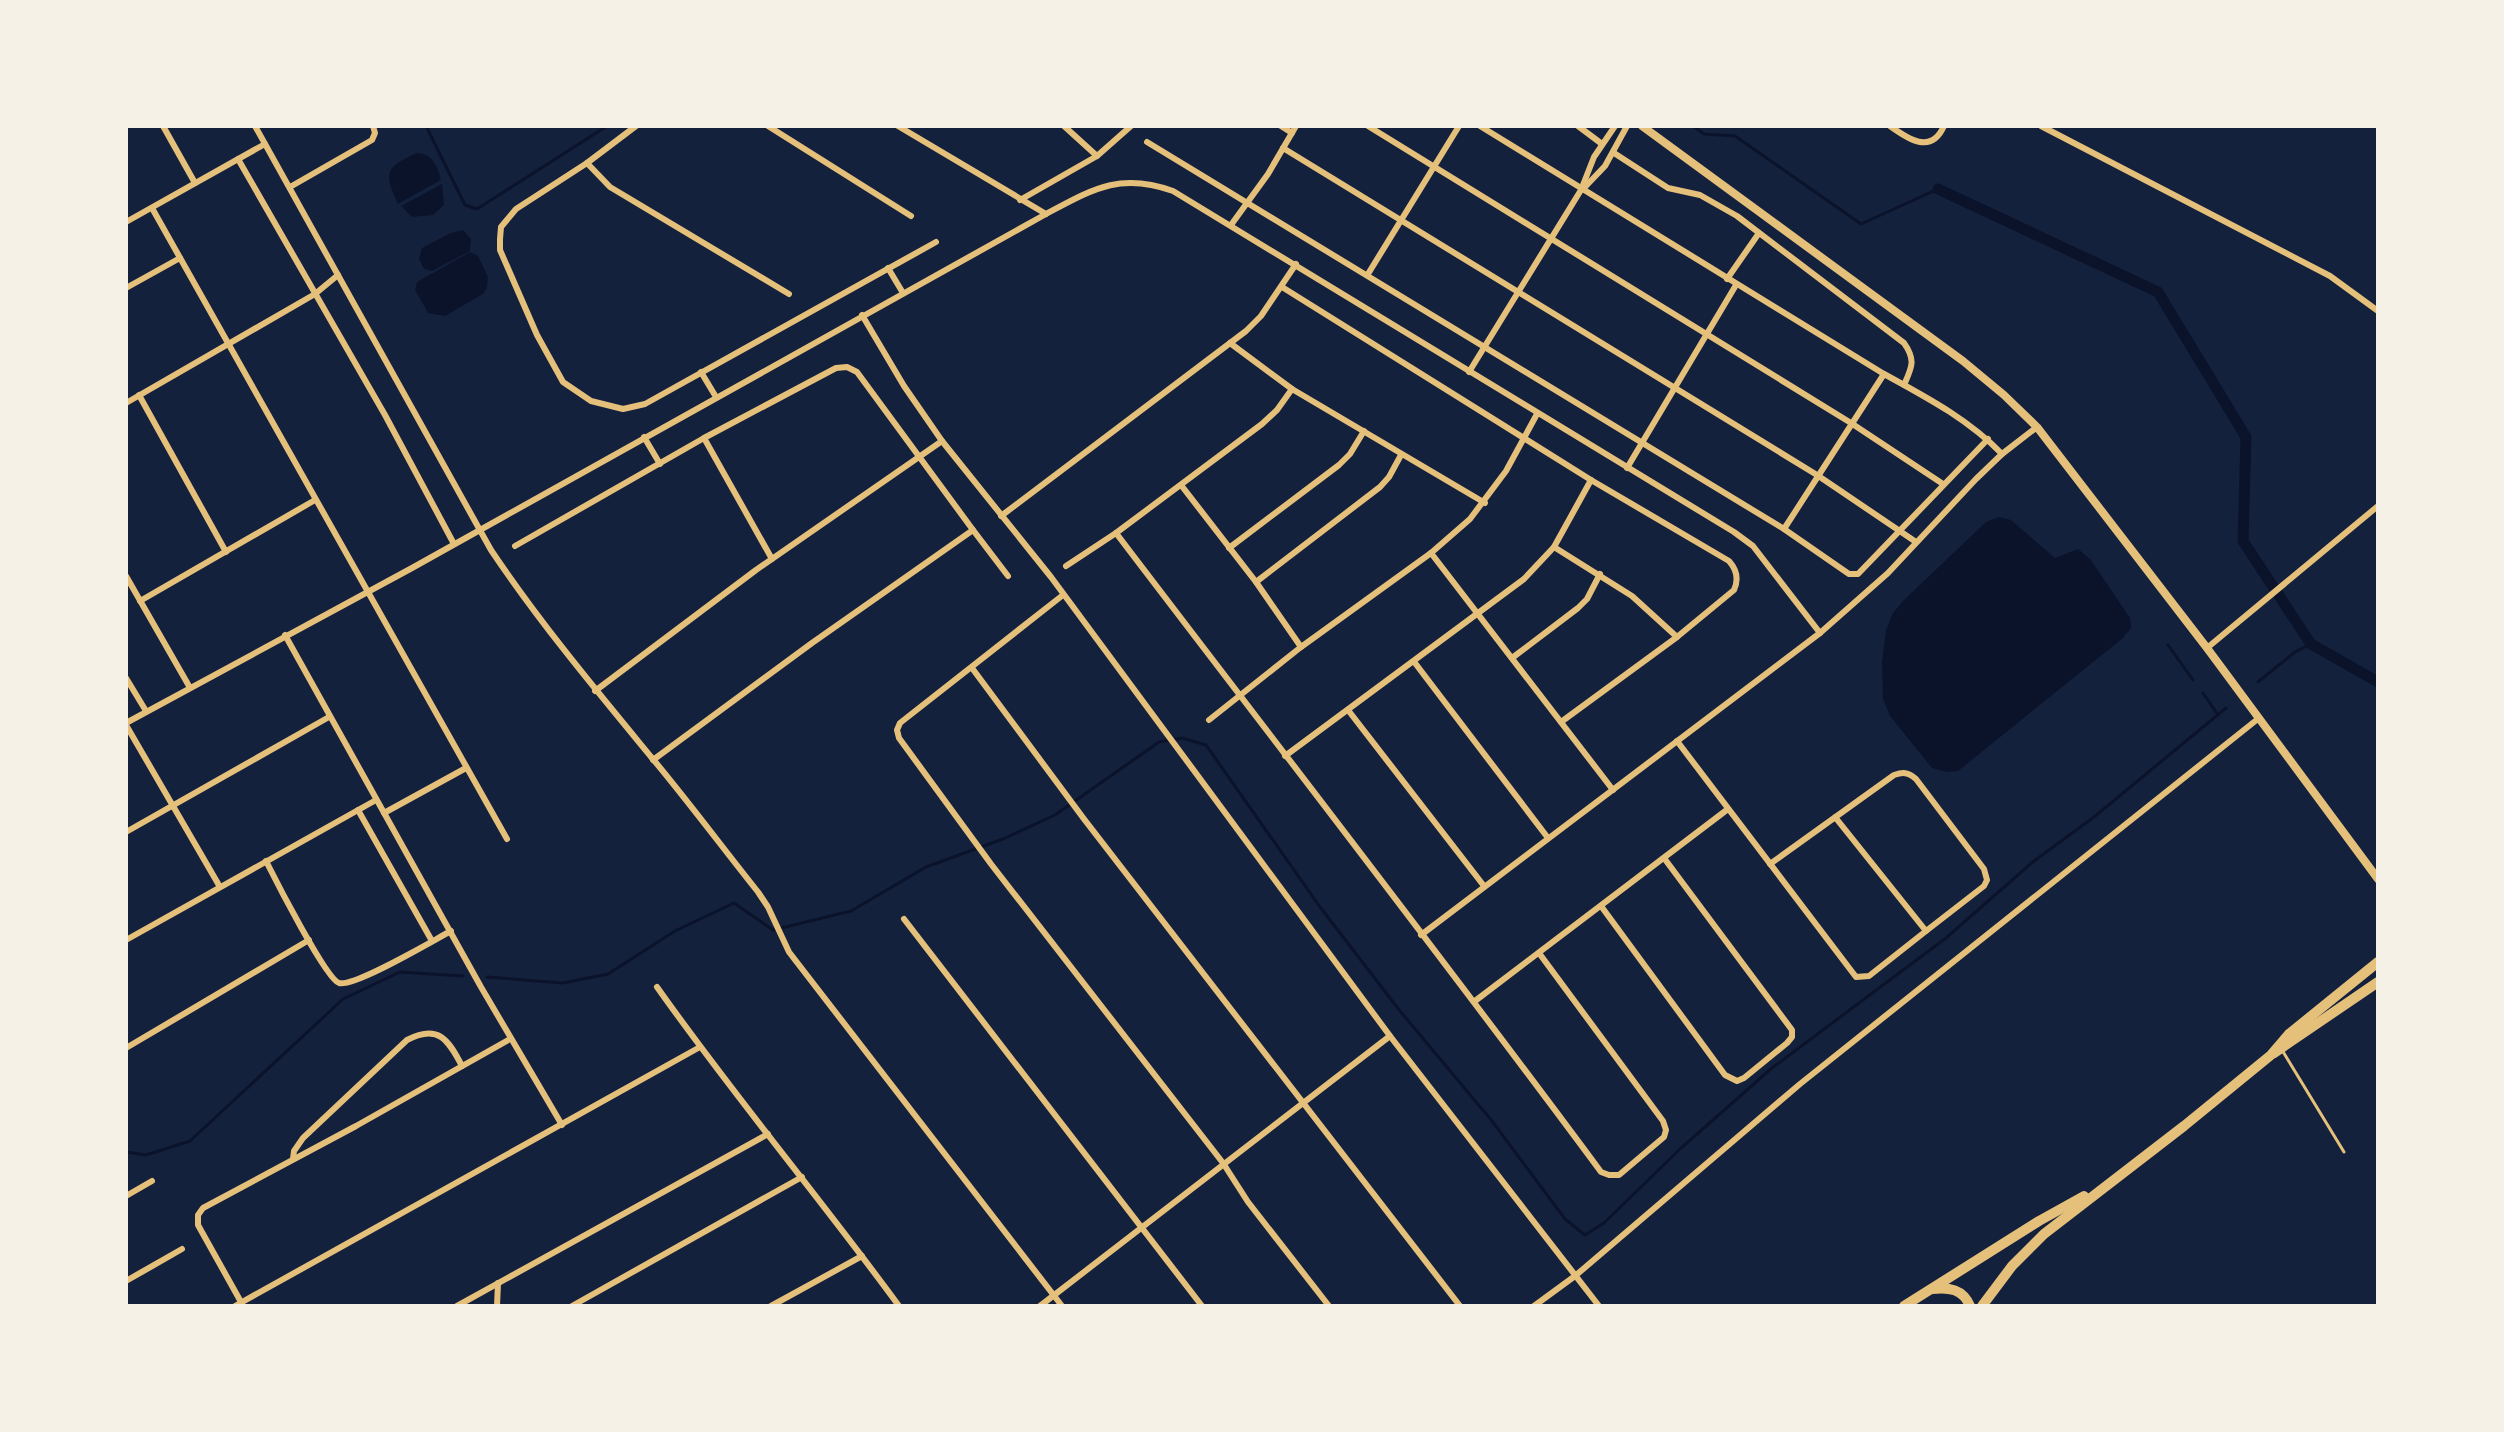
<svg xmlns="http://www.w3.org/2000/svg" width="2504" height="1432" font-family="Cabin,sans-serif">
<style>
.water{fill:#0b132b}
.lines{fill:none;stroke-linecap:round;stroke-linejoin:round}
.stream{stroke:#0b132b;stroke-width:3}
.canal{stroke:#0b132b;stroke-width:11}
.service{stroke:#e5c07b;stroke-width:3}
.minor{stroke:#e5c07b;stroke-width:6}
.tertiary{stroke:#e5c07b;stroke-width:8}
.primary{stroke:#e5c07b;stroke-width:10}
</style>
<rect width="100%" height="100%" fill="#14213d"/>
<g class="water">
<path d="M417 153C432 153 438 167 441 180L398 204C383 173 385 167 417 153Z"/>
<polygon points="442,184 444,205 433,215 412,217 401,206"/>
<polygon points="463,230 471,239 470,251 432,271 424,269 419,259 422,248 451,233"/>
<polygon points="470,252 478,256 488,277 487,288 483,294 445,316 428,313 415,290 417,282"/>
<polygon points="1999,517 2011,520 2055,558 2078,549 2091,560 2130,618 2131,628 2123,638 1958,771 1947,772 1932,768 1890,716 1883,699 1882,662 1886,630 1893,613 1904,600 1986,522"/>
</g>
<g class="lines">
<g class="stream">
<polyline points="426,126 465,205 477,209 607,126"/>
<polyline points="1693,126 1704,134 1735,136 1861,224 1938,189"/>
<polyline points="2168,645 2193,680"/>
<polyline points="2258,682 2295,652 2311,644"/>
<polyline points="2203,693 2218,715"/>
<polyline points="487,977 563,983 608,974 675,931 734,903 773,930 851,911 926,867 1003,839 1055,815 1159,742 1182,738 1206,745 1320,907 1400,1011 1492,1121 1565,1219 1585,1235 1604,1223 1680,1149 1772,1068 1946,938 2034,861 2094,817 2226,708"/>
<polyline points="126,1152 146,1155 190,1141 343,999 400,972 463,976"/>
</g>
<polyline class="canal" points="1938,189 2158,292 2246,437 2243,541 2311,644 2378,682"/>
<polyline class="service" points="2282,1050 2344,1152"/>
<g class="minor">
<polyline points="163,126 195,183"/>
<path d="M255 126 491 550C540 623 596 690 652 758 688 801 722 847 758 892L768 907 789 952 1062 1306"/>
<polyline points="636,126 587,163 516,209 501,227 500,239 500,250 537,335 563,382 591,401 623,409 645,404 936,242"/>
<polyline points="768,126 911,216"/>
<polyline points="898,126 1046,214"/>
<polyline points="1064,126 1097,156"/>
<polyline points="1281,126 1292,133"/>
<polyline points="1368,126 1851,423 1943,484"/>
<path d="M1480 126 1884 374C1926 397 1968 419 2002 454"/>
<polyline points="1578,126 1602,144"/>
<path d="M1890 126C1908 139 1931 155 1944 126"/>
<polyline points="2041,126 2330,276 2378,311"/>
<polyline points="1147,142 1784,529 1849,574 1858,574 1988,439"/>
<polyline points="1283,148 1817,475 1916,542"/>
<path d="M1614 153 1668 188 1700 195 1737 216 1904 343C1916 360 1912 367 1904 385"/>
<polyline points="238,159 385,415 454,544"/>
<polyline points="587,163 610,187 789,294"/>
<polyline points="290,187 372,140 375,133 373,126"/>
<polyline points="1584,188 1605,166 1627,126"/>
<polyline points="1020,200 1097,156 1131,126"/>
<polyline points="152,208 507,839"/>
<polyline points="126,222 265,144"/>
<polyline points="1231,225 1268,174 1296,126"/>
<polyline points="888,268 903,293"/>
<polyline points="1368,274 1459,126"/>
<polyline points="1727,279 1759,233"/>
<path d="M1282 287 1591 480 1729 561C1737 570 1739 579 1734 590L1677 637 1561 722"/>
<polyline points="126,288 180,258"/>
<polyline points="862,315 904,386 942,441 1051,577 1390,1036 1599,1306"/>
<polyline points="1230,343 1292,389 1485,503"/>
<polyline points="701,372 716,397"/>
<polyline points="1469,372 1581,190 1594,157 1615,126"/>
<polyline points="139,395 226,552"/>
<polyline points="126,403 315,294 338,275"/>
<polyline points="644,437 660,464"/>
<polyline points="704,438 772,559"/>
<polyline points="1627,468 1736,285"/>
<polyline points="1181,485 1256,582 1301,647"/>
<polyline points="1001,516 1246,331 1261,316 1296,264"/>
<polyline points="1784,529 1884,374"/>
<polyline points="973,530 1008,576"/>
<path d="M1116 533C1278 746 1442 957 1601 1172L1609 1175H1619L1664 1137 1666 1130 1663 1121 1539 953"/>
<polyline points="515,546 704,438 836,368 847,367 857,372 973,530 812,643 653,760"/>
<polyline points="1554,547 1632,596 1677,637"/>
<polyline points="1229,548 1339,465 1350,454 1364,431"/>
<polyline points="1431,553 1613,790"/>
<polyline points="1066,566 1116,533 1262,424 1277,410 1292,389"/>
<polyline points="126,576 189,686"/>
<polyline points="1256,582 1380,487 1389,477 1401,455"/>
<polyline points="1063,595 900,723 897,730 899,738 991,864 1223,1163 1248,1202 1329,1306"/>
<polyline points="140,601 315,500"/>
<polyline points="285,635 481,987 562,1125"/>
<polyline points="2207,648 2378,506"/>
<polyline points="1512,658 1578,608 1587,599 1600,574"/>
<polyline points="1415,663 1548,838"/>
<polyline points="972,668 1084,819 1460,1306"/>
<polyline points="126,678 146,711"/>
<polyline points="595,691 756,570 942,441"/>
<polyline points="1348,710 1484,886"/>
<polyline points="1209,720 1301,647 1431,553 1470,519 1506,471 1537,414"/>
<path d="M126 723 412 568 1046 214C1093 189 1120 172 1173 191L1734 532 1753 546 1820 633"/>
<polyline points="126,725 220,887"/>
<polyline points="1677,741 1856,977 1869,976 1926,931"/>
<polyline points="1285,756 1524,579 1554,547 1591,480"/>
<polyline points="358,810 432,941"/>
<polyline points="384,813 466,768"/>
<polyline points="126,832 329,717"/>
<path d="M266 861C275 879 326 979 339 983 355 987 432 941 451 931"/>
<path d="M1770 864 1894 775C1903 772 1908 772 1916 779L1984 869 1987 880 1984 886 1926 931 1835 817"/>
<polyline points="1601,906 1725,1075 1737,1081 1744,1078 1787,1043 1792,1037 1792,1030 1664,858"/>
<polyline points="904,919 1202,1306"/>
<polyline points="1421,935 1820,633 1888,573 1976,479 2002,454 2037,427"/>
<polyline points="126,940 376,800"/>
<path d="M657 987C734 1096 820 1198 899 1306"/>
<polyline points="1475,1001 1728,809"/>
<polyline points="126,1048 309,940"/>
<path d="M293 1159 294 1151 303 1138 407 1040C438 1024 448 1039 462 1066"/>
<polyline points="126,1196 152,1181"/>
<polyline points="126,1281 182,1249"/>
<polyline points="241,1302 198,1225 198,1215 203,1208 356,1126 510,1039"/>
<polyline points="235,1306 700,1047"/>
<polyline points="457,1306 768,1134"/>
<polyline points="497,1306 498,1283"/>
<polyline points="572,1306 802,1177"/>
<polyline points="771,1306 862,1256"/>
<polyline points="1040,1306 1390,1036"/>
<polyline points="1534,1306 1575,1276 1800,1084 2259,718"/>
</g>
<polyline class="tertiary" points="1642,126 1963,361 2004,395 2037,427 2207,648 2378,879"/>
<g class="primary">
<polyline points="2274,1053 2378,982"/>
<path d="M1932 1289C1949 1287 1963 1289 1970 1306"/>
<polyline points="1904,1306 2039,1221 2084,1196"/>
<polyline points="1982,1306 2012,1266 2044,1234 2184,1126 2271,1055 2289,1034 2378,962"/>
</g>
</g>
<rect width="2504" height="1432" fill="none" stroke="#f6f1e7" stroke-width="256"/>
</svg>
